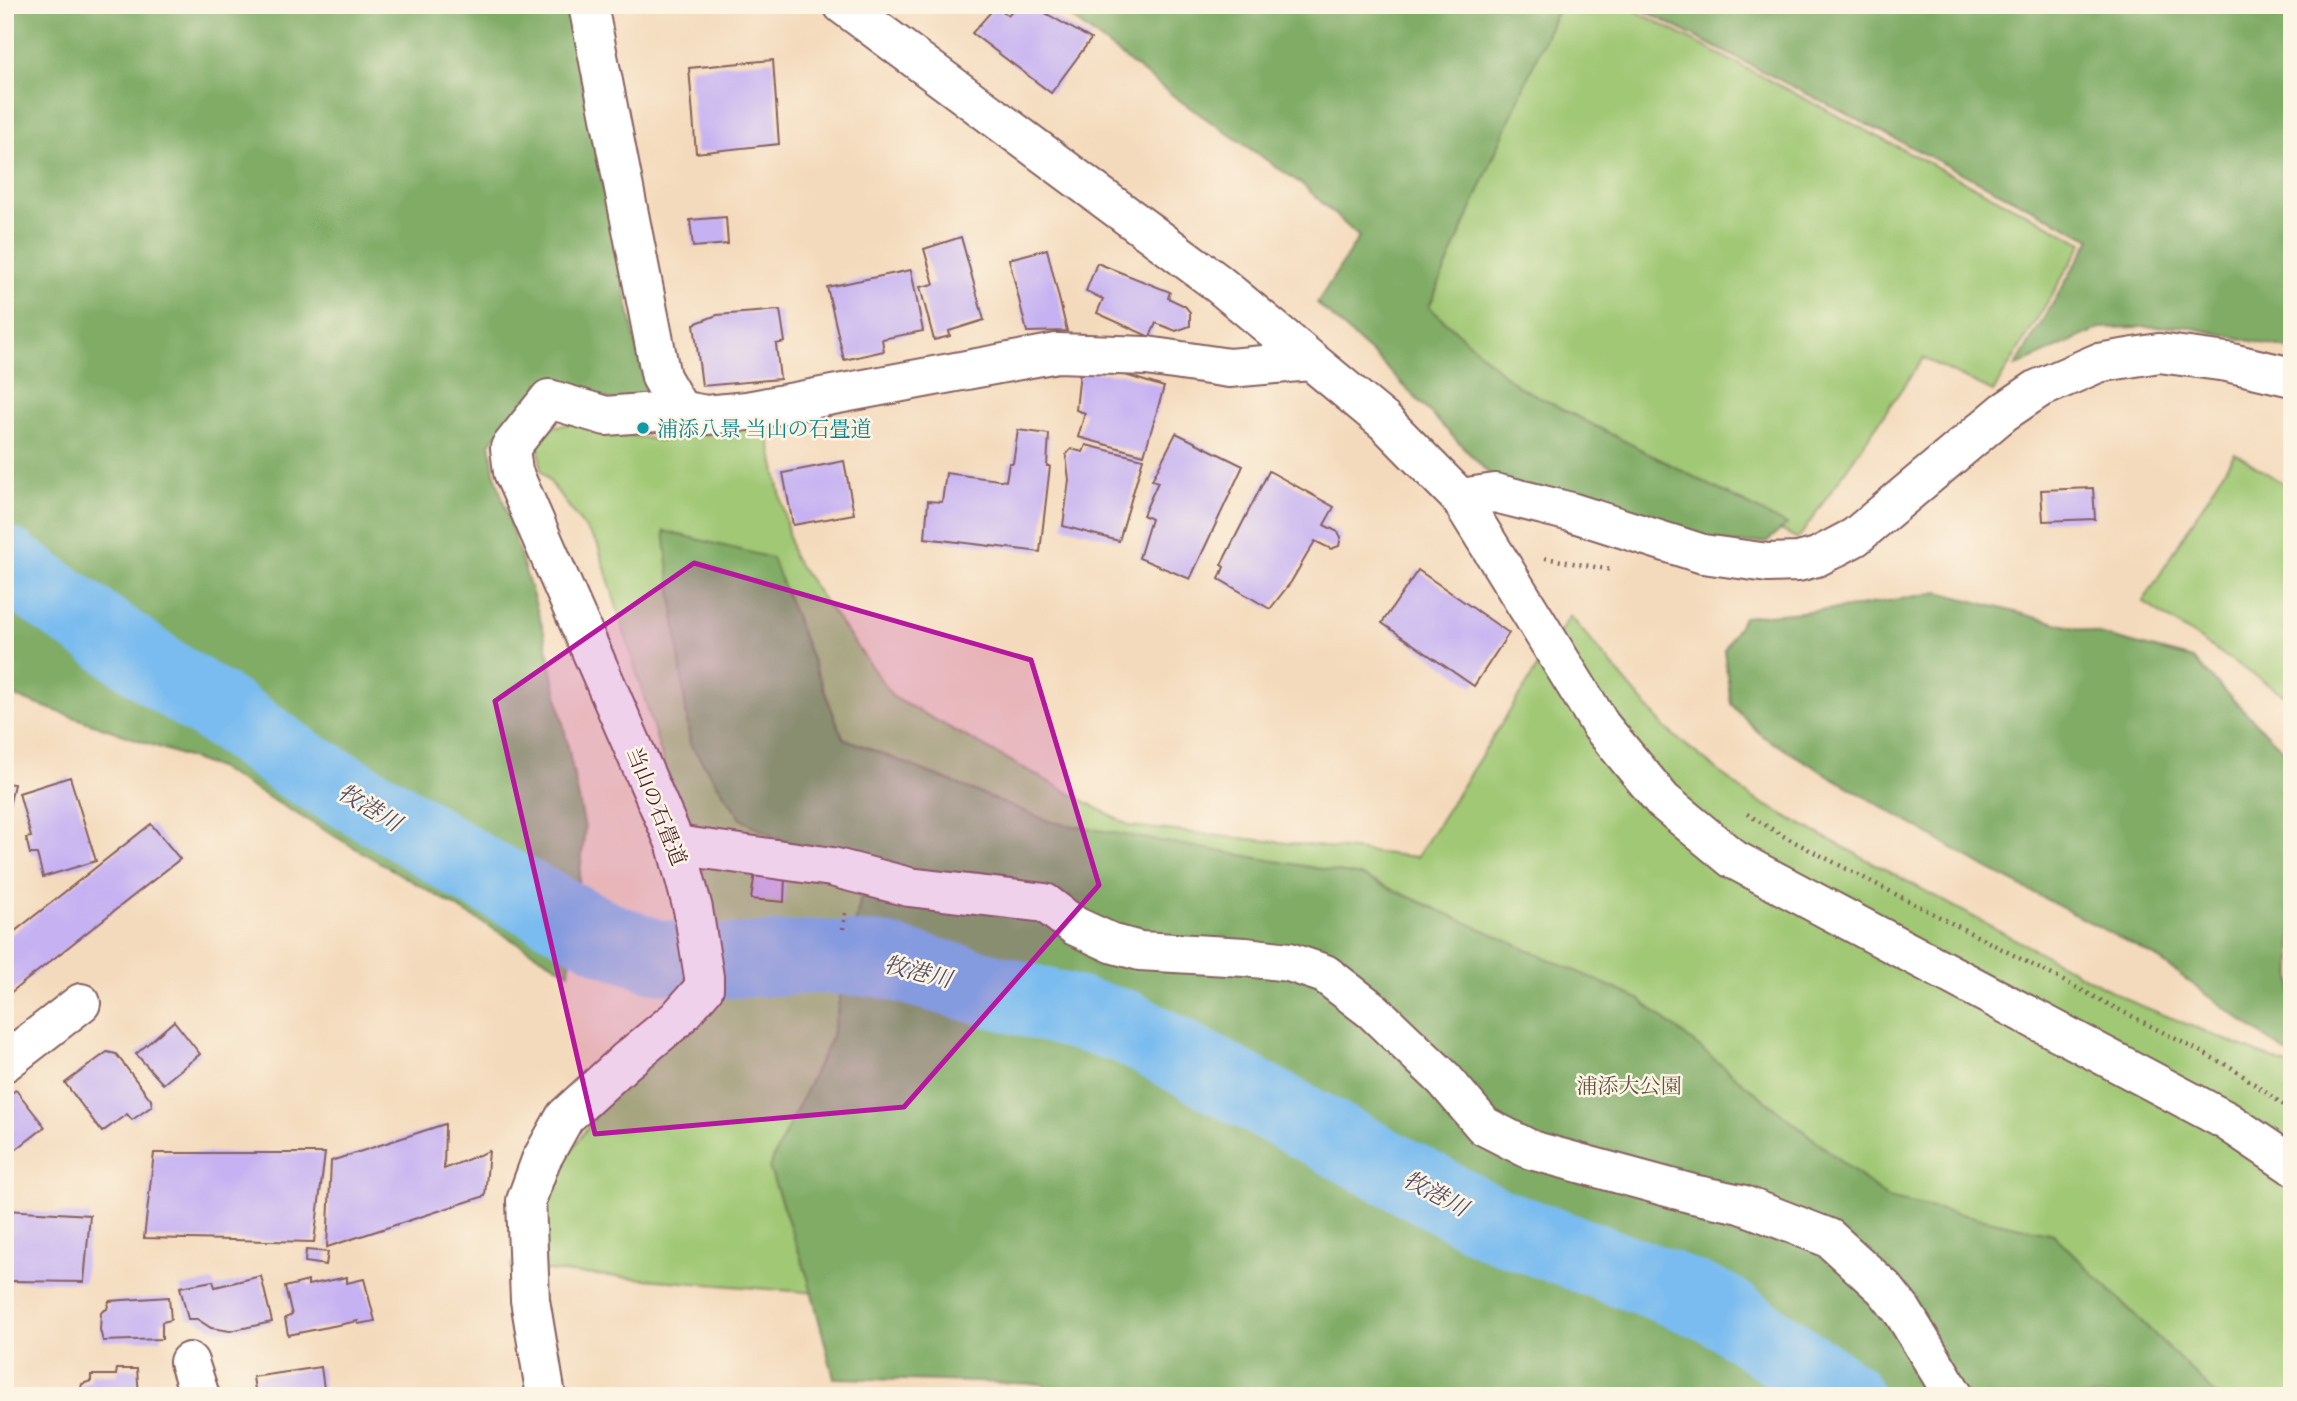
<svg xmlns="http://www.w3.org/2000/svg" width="2297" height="1401" font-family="'Gentium Book Plus','Noto Serif JP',serif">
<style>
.green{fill:#a0c874;stroke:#757450;stroke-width:2}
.forest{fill:#80ac66;stroke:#656648;stroke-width:2}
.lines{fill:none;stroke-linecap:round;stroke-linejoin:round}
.river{stroke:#7abcef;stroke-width:74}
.building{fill:#c6b1f2}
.minor-casing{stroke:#86605e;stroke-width:42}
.path{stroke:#86605e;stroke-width:4.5;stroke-dasharray:2 5;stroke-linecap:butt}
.minor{stroke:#fff;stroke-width:38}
.marked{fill:#b5179e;fill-opacity:0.2;stroke:#b5179e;stroke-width:5;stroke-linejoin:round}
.culture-dot{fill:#0f9aa8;stroke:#fcf5e5;stroke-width:2.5}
.labels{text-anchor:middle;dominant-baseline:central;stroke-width:5;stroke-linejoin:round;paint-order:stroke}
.culture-label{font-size:21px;fill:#0d838f;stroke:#fcf5e5;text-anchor:start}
.street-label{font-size:21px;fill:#4a1f2b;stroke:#fcf5e5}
.park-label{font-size:21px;fill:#645241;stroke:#fcf5e5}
.water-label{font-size:23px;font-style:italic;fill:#584e66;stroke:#fcf5e5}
</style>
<rect width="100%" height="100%" fill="#fcf5e5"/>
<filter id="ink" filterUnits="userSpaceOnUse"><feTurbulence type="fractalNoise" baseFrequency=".0143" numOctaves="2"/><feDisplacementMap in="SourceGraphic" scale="14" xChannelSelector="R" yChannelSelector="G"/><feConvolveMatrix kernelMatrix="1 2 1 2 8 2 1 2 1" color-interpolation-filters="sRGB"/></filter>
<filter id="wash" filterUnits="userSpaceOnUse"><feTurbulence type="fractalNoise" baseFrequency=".00686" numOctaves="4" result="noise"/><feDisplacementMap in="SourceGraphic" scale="28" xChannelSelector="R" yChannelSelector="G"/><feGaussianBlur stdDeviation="1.57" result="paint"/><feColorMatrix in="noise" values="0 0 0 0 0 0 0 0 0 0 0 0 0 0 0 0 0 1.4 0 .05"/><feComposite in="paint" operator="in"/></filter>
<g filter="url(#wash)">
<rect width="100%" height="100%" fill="#f4dabc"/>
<g class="green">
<polygon points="1561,5 1624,5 2083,243 1993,392 1923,358 1798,539 1396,330"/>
<polygon points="579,423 618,433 662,441 766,424 793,557 893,697 1130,826 1417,857 1570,616 1666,729 1752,798 2132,1002 2292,1067 2292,1396 1134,1396 916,1301 511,1268 537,1200 618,1083 732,988 598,545 541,470 538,441 555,426"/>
<polygon points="2235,453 2292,489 2292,700 2143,602"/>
</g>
<g class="forest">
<polygon points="5,5 565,5 649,405 540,388 490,443 494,471 544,632 585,828 569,973 218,768 5,693"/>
<polygon points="1055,5 1559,5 1429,307 1516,385 1787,525 1766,542 1717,545 1498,483 1379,360 1317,303 1359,237 1303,185 1179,100"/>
<polygon points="1633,5 2292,5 2292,350 2184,326 2100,328 2015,367 2091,239"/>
<polygon points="664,531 772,558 843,738 1051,822 1362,876 1639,999 1887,1198 2053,1234 2217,1396 1055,1396 1042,1384 834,1378 808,1278 769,1167 832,1036 864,882 742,820 690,744"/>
<polygon points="1939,592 2193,659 2292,759 2292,1057 2153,955 1986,868 1762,736 1731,704 1724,650 1744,617 1848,608"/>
</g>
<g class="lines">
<polyline class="river" points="5,563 172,680 236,720 296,763 392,817 476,870 608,939 654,956 714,962 817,957 880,960 1126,1027 1492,1223 1654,1282 1720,1309 1846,1396"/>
</g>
<g id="blocks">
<g class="building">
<polygon points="1017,5 1031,5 1091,39 1051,93 972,33 996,6 1008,15"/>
<polygon points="773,60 779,144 696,153 689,68"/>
<polygon points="726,217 728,244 693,247 690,220"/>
<polygon points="961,237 984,320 949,331 950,336 934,340 920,287 934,284 924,249"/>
<polygon points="1047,249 1067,331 1027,332 1009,259"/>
<polygon points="1097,263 1170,292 1168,298 1185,306 1190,312 1190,326 1176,331 1156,323 1150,337 1097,313 1103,299 1086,291"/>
<polygon points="911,270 923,331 882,339 884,351 844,360 827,287"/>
<polygon points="780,310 785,342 776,344 780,379 702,386 694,324 717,315"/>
<polygon points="1080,372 1122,374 1164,387 1144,455 1078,437 1085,413 1076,410"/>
<polygon points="1018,430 1049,434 1047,466 1050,466 1040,552 925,538 928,501 942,502 946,473 1006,481 1009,463 1013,463"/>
<polygon points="1176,433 1243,466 1190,579 1139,558 1151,519 1143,515 1158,482 1152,480"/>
<polygon points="1086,445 1143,459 1119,541 1063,526 1069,480 1066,455 1071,449 1083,452"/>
<polygon points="844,461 854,514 793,525 783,473"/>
<polygon points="1269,471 1334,507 1324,525 1338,532 1341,537 1339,546 1331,549 1315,541 1291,582 1270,609 1219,579 1224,567 1221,565"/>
<polygon points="2093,488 2095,519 2043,521 2041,490"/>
<polygon points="1418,570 1509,633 1474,686 1382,623"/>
<polygon points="70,777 96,861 43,877 37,854 30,854 26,838 31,837 19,793"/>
<polygon points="5,783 14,784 6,820 5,820"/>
<polygon points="151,824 180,859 5,997 5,939"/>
<polygon points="755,872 785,875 784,902 751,899"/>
<polygon points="174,1021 200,1054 163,1084 136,1054"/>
<polygon points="107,1052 116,1054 151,1100 152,1106 132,1120 127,1114 102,1132 65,1083"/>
<polygon points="16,1090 45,1127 5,1158 5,1097"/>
<polygon points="445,1124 444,1169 489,1151 485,1196 327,1247 331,1161"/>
<polygon points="154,1153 325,1153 314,1242 144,1238"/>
<polygon points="5,1210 90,1215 84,1282 11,1281 10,1287 5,1287"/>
<polygon points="306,1250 328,1252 326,1265 305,1262"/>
<polygon points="261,1276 272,1322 230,1331 211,1328 197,1319 188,1319 180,1287 213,1281 215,1287"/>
<polygon points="347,1277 347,1283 364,1279 375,1321 358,1324 358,1321 288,1335 285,1318 292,1315 285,1287 308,1281 308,1285"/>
<polygon points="169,1297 171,1320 162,1322 162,1339 103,1341 100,1330 101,1312 107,1309 109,1301"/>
<polygon points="321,1367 325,1396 256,1396 253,1377"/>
<polygon points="117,1369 137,1369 139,1396 79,1396 82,1384 91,1381 91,1375 116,1375"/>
</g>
</g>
</g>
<g filter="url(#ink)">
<use href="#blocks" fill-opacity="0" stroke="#86605e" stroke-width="2"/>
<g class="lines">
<defs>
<g id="minor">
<polyline points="588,5 661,377 680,410"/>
<polyline points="843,5 1215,281 1384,421 1460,498 1601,726 1663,801 1733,859 2227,1121 2292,1165"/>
<polyline points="1460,498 1495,493 1571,512 1703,554 1768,563 1798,562 1817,557 1855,537 2004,412 2038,389 2098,363 2159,353 2227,362 2292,377"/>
<polyline points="676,845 832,867 909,887 1045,903 1075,926 1114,944 1140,951 1245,957 1289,962 1325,974 1373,1011 1444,1079 1484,1126 1531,1150 1693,1194 1741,1204 1829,1238 1885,1289 1903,1312 1954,1396"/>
<polyline points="5,1062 81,1003"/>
<polyline points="189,1362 200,1396"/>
<polyline points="546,1396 530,1300 526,1201 541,1160 565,1117 626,1061 677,1019 704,988 704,977 693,909 676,845 513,472 510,448 549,399 606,416 680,410 706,415 747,411 1057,353 1147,356 1229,368 1311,361"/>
</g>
</defs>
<use href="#minor" class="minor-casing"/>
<g class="path">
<polyline points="1545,558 1612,570"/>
<polyline points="1747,814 1785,837 2232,1068 2292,1111"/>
<polyline points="843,929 845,913"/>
</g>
<use href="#minor" class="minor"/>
</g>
</g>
<path class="marked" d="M694 563 1031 660 1099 885 904 1107 595 1134 495 701Z"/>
<circle class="culture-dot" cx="643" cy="428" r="7"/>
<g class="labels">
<g class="culture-label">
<text x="657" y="428">浦添八景 当山の石畳道</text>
</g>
<g class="street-label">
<text transform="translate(657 806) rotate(68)">当山の石畳道</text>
</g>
<g class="park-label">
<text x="1629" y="1085">浦添大公園</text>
</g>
<g class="water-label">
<text transform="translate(370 807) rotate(31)">牧港川</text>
<text transform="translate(918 971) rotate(14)">牧港川</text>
<text transform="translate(1436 1193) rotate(28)">牧港川</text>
</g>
</g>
<rect width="2297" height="1401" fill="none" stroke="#fcf5e5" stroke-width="28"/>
</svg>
